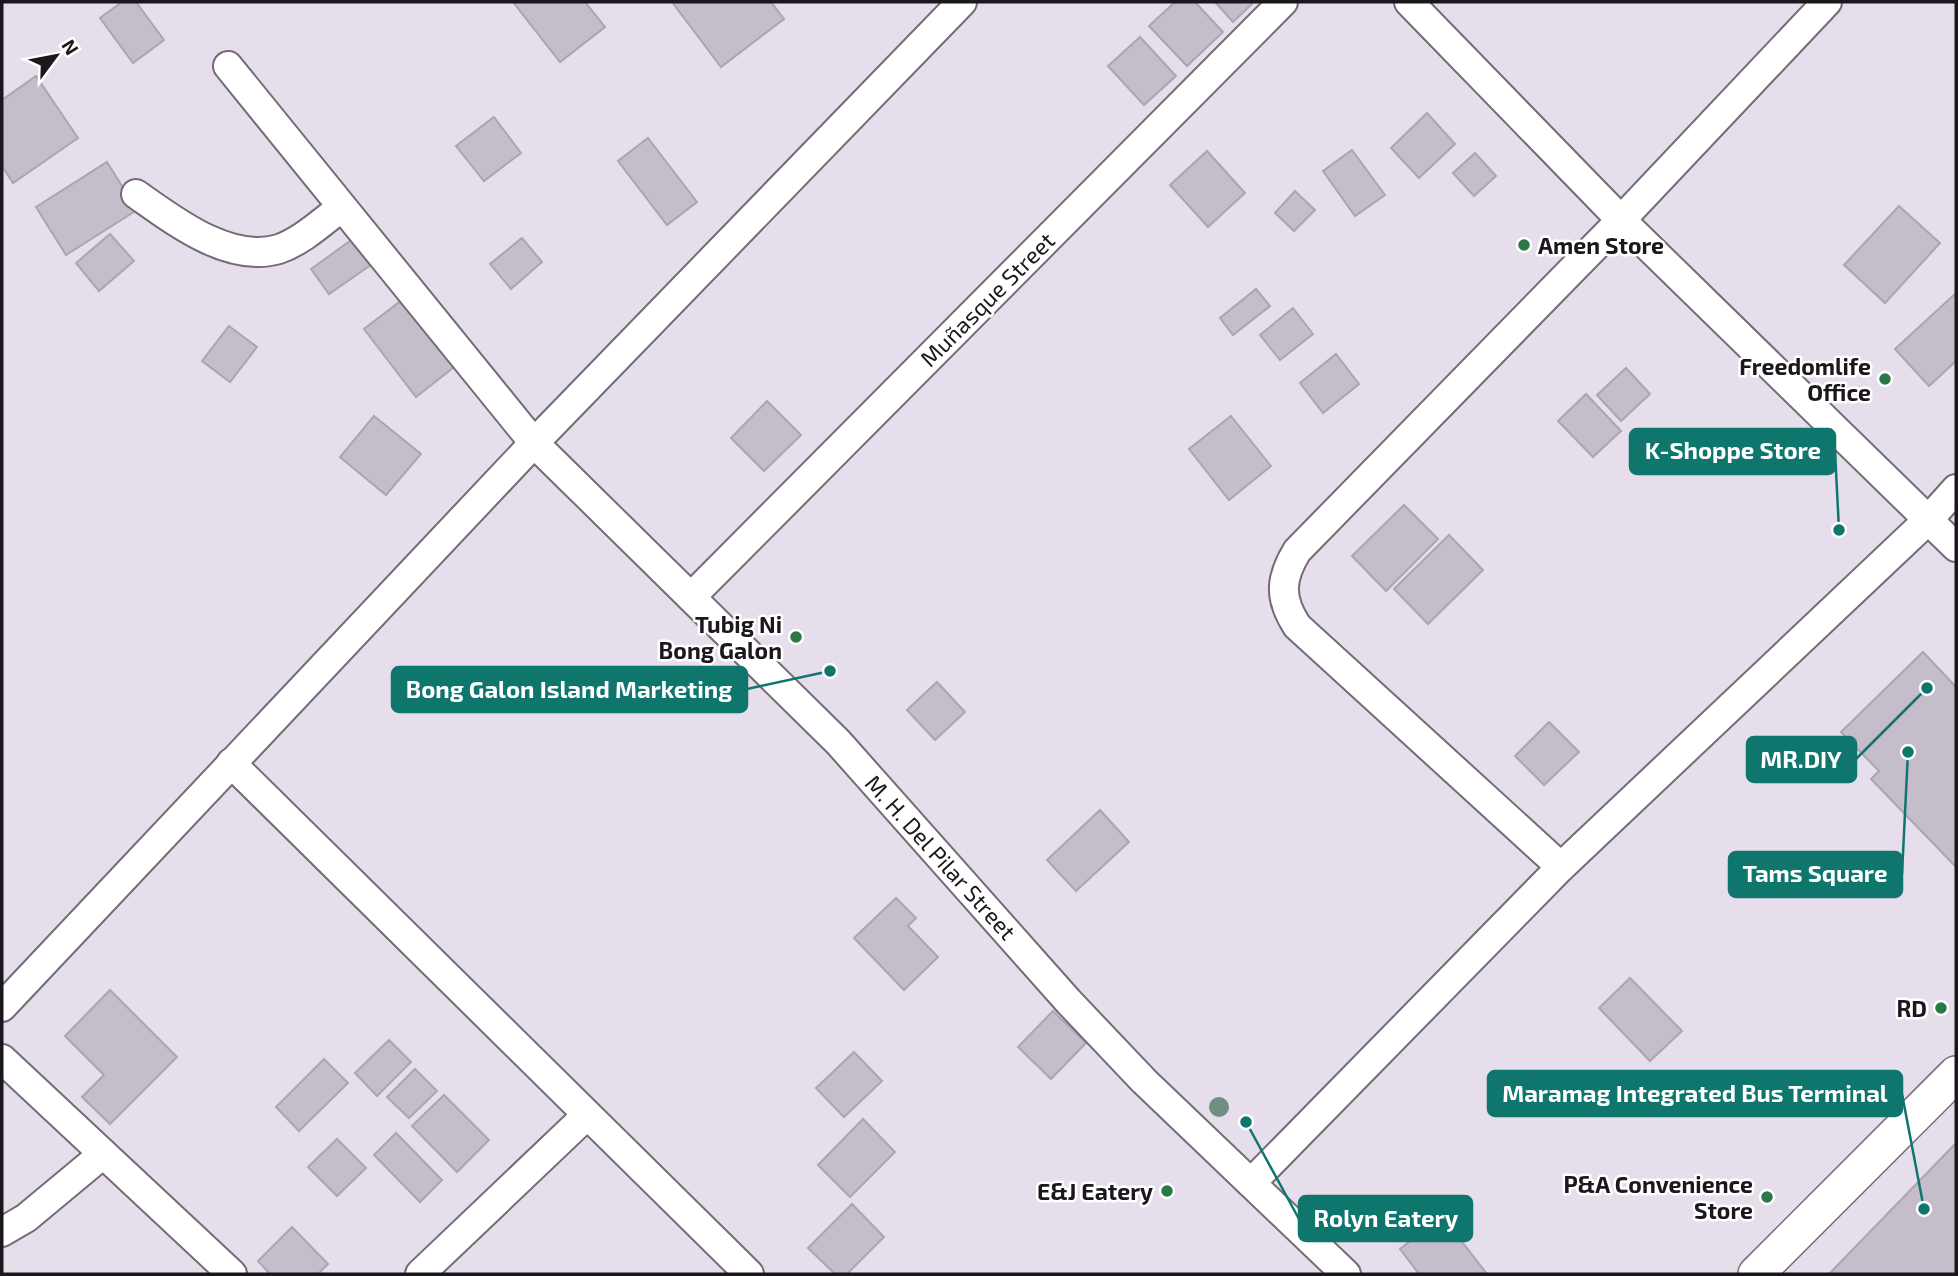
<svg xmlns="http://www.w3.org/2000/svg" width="1958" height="1276" font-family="'Exo 2',sans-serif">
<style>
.building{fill:#c6bdcb;stroke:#ada4b1;stroke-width:2}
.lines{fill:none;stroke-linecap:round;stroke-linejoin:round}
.minor-casing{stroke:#746b77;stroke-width:32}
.tertiary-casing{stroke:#746b77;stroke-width:38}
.minor{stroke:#fff;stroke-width:28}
.tertiary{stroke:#fff;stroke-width:35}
.tree{fill:#708e81}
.poi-dot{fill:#2a7847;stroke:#fff;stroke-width:2.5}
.labels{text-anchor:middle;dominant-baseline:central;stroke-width:5;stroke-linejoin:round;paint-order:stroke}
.poi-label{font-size:23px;font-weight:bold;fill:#1b171c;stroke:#fff;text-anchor:end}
.street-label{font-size:23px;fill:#1b171c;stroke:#fff}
.leader{fill:none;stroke:#0f766e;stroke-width:2.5}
.callout-dot{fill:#0f766e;stroke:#fff;stroke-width:2.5}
.callout{fill:#0f766e;stroke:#0f766e;stroke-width:2.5}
.callout-label{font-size:24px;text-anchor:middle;font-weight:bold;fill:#fff}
</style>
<rect width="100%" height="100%" fill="#e7deec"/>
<g class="building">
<polygon points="122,2 136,2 164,40 133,63 100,18"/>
<polygon points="513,2 585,2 605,27 560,62"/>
<polygon points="672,2 771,2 784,19 721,67"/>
<polygon points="1175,2 1195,2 1223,32 1187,66 1149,26"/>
<polygon points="1215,2 1254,2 1233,22"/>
<polygon points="1140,37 1176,76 1144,105 1108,66"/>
<polygon points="36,76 78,138 13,183 2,166 2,100"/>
<polygon points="1427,113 1455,144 1419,178 1391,148"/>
<polygon points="494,117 521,153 484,181 456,146"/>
<polygon points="648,138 697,202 667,225 618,161"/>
<polygon points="1352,150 1385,195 1355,216 1323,171"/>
<polygon points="1207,151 1245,193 1208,227 1170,185"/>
<polygon points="1475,153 1496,176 1474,196 1453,173"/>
<polygon points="107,162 137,210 66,255 36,207"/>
<polygon points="1295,191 1315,210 1294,231 1275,213"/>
<polygon points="1899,206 1940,243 1885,303 1844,265"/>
<polygon points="110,234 134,261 99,291 76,263"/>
<polygon points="357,236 375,262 329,294 311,269"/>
<polygon points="522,238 542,262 511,289 490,264"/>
<polygon points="1256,289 1270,306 1233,335 1220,318"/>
<polygon points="1956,293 1956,361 1929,386 1895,349"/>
<polygon points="402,300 454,367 416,397 364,329"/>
<polygon points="1293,308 1313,334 1280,360 1260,335"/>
<polygon points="229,326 257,347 230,382 202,361"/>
<polygon points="1336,354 1359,384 1323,413 1300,383"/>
<polygon points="1626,368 1650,394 1621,421 1597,395"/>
<polygon points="1586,394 1621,431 1593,457 1558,421"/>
<polygon points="767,401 801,435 764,471 731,438"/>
<polygon points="374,416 421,454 386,495 340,457"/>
<polygon points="1231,416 1271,466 1229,500 1189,449"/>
<polygon points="1404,505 1438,539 1386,591 1352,556"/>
<polygon points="1449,535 1483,570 1428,624 1394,589"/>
<polygon points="1923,652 1956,687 1956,867 1871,779 1879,771 1841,732"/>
<polygon points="937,682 965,712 935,740 907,710"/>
<polygon points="1549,722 1579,752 1544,785 1515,756"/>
<polygon points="1100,810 1129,842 1076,891 1047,860"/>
<polygon points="896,898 916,918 908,926 938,957 904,990 854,938"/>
<polygon points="1630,978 1682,1031 1650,1061 1599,1008"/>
<polygon points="110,990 177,1057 110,1124 82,1097 104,1075 65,1036"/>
<polygon points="1053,1011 1086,1043 1051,1079 1018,1047"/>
<polygon points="389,1040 411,1062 377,1096 355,1073"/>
<polygon points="854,1052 882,1081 844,1117 816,1088"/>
<polygon points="324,1059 348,1083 299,1131 276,1107"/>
<polygon points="415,1069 437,1091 409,1118 387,1097"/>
<polygon points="444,1095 489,1140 457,1172 412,1126"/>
<polygon points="863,1119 895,1152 850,1197 818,1165"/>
<polygon points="396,1133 442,1180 420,1202 374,1155"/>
<polygon points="337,1139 366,1168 337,1196 308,1167"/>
<polygon points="1956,1143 1956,1274 1829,1274"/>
<polygon points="852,1204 884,1237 847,1274 835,1274 808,1248"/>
<polygon points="1442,1216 1487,1274 1419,1274 1400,1249"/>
<polygon points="292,1227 328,1264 318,1274 270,1274 258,1261"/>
</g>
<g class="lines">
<defs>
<g id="minor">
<polyline points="1409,2 1621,220 1956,547"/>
<polyline points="228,66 534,443 838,742 1069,1002 1144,1081 1346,1274"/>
<path d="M136 194C173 220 229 264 279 249 302 241 323 221 342 207"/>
<polyline points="691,597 1283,2"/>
<polyline points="231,763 749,1274"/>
<path d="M1561 867 1297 626C1279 598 1280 579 1297 551L1621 220 1827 2"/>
<polyline points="2,1007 534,443 962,2"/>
<polyline points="2,1059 232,1274"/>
<polyline points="1251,1183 1561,867 1929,519 1956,489"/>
<polyline points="2,1232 26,1218 103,1154"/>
<polyline points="420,1274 587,1115"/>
</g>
<polyline id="tertiary" points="1756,1274 1956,1074"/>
</defs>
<use href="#minor" class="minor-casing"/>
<use href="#tertiary" class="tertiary-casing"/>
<use href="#minor" class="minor"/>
<use href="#tertiary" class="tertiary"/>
</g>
<circle class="tree" cx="1219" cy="1107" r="10"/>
<g class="poi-dot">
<circle cx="1524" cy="245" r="7"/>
<circle cx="1885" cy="379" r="7"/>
<circle cx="796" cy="637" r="7"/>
<circle cx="1941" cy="1008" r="7"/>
<circle cx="1167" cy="1191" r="7"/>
<circle cx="1767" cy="1197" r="7"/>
</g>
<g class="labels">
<g class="poi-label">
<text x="1538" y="245" text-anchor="start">Amen Store</text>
<text x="1871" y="366">Freedomlife<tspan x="1871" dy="26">Office</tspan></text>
<text x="782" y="624">Tubig Ni<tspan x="782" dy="26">Bong Galon</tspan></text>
<text x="1927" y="1008">RD</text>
<text x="1753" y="1184">P&amp;A Convenience<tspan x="1753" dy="26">Store</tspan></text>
<text x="1153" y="1191">E&amp;J Eatery</text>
</g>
<g class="street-label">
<text transform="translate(987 299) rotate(-45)">Muñasque Street</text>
<text transform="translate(941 857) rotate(48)">M. H. Del Pilar Street</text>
</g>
</g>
<path class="leader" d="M1839 530L1835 451M830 671L747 689M1927 688L1856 759M1908 752L1902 874M1924 1209L1902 1094M1246 1122L1299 1219"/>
<g class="callout-dot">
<circle cx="1839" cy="530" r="7"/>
<circle cx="830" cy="671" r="7"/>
<circle cx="1927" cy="688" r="7"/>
<circle cx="1908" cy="752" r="7"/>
<circle cx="1924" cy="1209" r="7"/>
<circle cx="1246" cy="1122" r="7"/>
</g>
<g class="callout">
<rect x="1630" y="429" width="205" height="45" rx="7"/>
<rect x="392" y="667" width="355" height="45" rx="7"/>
<rect x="1747" y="737" width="109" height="45" rx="7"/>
<rect x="1729" y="852" width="173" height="45" rx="7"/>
<rect x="1488" y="1071" width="414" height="45" rx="7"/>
<rect x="1299" y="1196" width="173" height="45" rx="7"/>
</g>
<g class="callout-label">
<text x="1733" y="459">K-Shoppe Store</text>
<text x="569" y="698">Bong Galon Island Marketing</text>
<text x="1801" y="768">MR.DIY</text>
<text x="1815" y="882">Tams Square</text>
<text x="1695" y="1102">Maramag Integrated Bus Terminal</text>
<text x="1386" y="1227">Rolyn Eatery</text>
</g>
<rect width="1958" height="1276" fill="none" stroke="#1b171c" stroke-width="7"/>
<g transform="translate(56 56) rotate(58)" stroke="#ffffff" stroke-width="5" paint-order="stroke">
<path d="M0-5L12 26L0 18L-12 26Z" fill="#1b171c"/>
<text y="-10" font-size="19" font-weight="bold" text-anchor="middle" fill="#1b171c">N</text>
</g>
</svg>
